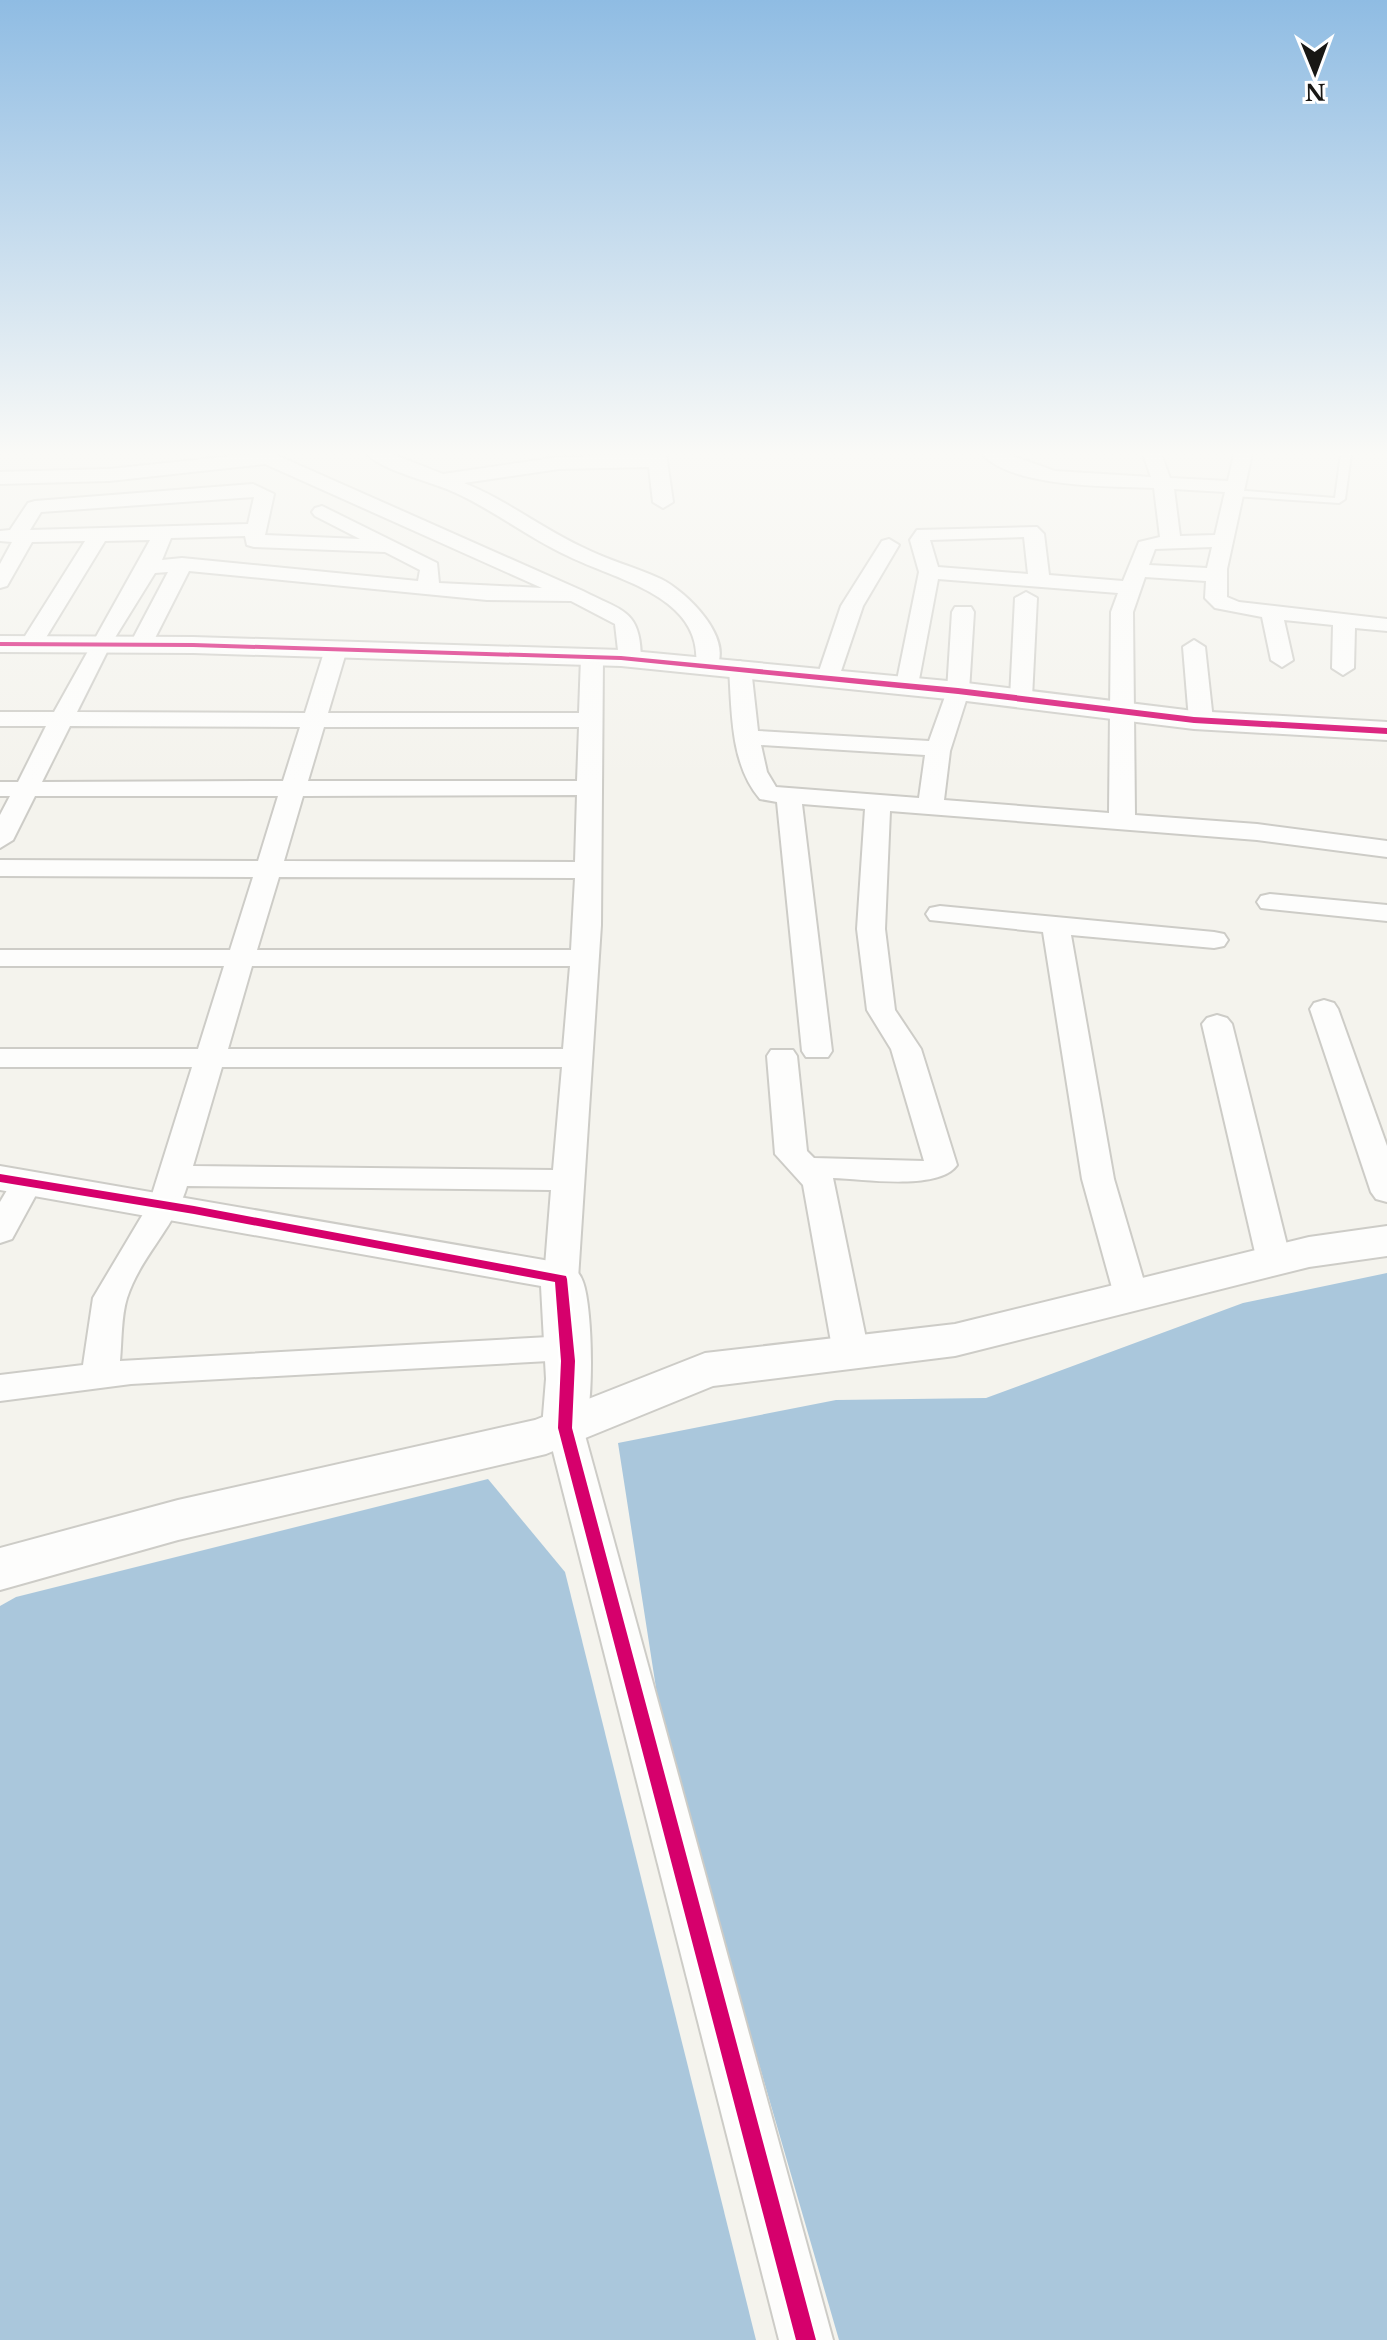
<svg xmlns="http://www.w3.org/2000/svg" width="1387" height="2340" font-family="'Libre Baskerville',serif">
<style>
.water{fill:#aac7dc}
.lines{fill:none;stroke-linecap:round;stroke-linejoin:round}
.service-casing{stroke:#cdccc7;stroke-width:4}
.minor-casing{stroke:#cdccc7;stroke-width:4}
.tertiary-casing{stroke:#cdccc7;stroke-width:4}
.secondary-casing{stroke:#cdccc7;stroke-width:4}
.service{fill:#fdfdfc;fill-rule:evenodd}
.minor{fill:#fdfdfc;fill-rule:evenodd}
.tertiary{fill:#fdfdfc;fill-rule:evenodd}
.secondary{fill:#fdfdfc;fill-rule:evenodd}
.cycleway-casing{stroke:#fff;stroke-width:5}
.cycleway{fill:#d6006c;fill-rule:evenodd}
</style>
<rect width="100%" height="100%" fill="#f4f3ed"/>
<g class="water">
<polygon points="1387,1273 1387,2340 839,2340 663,1733 618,1443 836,1400 986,1398 1243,1303"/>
<polygon points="488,1479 565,1572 756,2340 0,2340 0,1606 16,1597"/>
</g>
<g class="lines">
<defs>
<polygon id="service" points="1341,454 1351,454 1345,499 1339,503 1233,496 1228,493 1233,490 1335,498"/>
<g id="minor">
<path d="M252 454H274L583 591C621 611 641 609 641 659L630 666 619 659 615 624 571 601 487 600 189 571 152 644 141 651 130 644 168 572 155 573 111 644 77 712 305 713 325 649 336 642 347 649 328 713H579L581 657 592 650 600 652 603 657 601 925 578 1279 573 1287 561 1290 549 1287 544 1279 551 1190 187 1186C175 1227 140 1257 127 1298 121 1317 122 1341 120 1361L567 1336 580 1339 585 1348 580 1357 567 1360 131 1384 0 1401V1375L83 1365 93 1298 149 1204 192 1067H0V1049H198L224 966H0V950H230L253 877 0 876V860L258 861 278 796H35L13 840 0 848V815L10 796H0V782H18L46 726H0V712H54L150 540 105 541 42 644 31 651 20 644 85 541 32 542 7 586 0 588V564L12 542 0 541V531L10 530 28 503 35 501 253 484 274 494 265 535 360 539 315 516 312 512 315 508 322 506 437 563 439 583 542 588 265 464 109 481 0 484V472L109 469ZM254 497 248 524 30 530 41 512ZM245 536 247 545 254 547 385 552 420 570 418 581 182 558 162 560 171 538ZM70 726 300 727 283 781 42 782ZM324 727H579L577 781H308ZM577 795 575 862 284 861 303 796ZM279 877 575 878 571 950H257ZM252 966H570L563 1049H228ZM222 1067H562L553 1170 193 1166Z"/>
<path d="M367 454H392L443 474 559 457 666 454 673 502 663 508 653 502 649 467 559 469 464 483C505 499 541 528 582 547 607 560 635 567 661 579 687 592 735 639 715 670H699L696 665C703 596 616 580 568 556 529 538 495 511 456 493 434 482 382 471 367 454Z"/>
<path d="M982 454H1007L1055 471 1151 477 1143 454H1161L1170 478 1228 481 1234 454H1252L1227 569V597L1239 602 1387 619V631L1355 628 1354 668 1343 675 1332 668 1333 625 1284 620 1293 660 1282 667 1271 660 1262 617 1215 608 1205 598 1206 581 1145 577 1133 612 1135 815 1257 824 1387 841V857L1257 840 890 811 885 929 895 1010 921 1049 957 1165C939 1191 863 1179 833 1178L869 1353 864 1362 851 1365 838 1362 833 1353 803 1185 775 1154 767 1056 771 1050H793L797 1056 807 1151 814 1158 924 1161 891 1049 867 1010 857 929 865 809 802 804 832 1051 828 1057H806L802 1051 777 802 760 799C730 764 732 712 729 668L740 661 751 668 758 731 929 741 947 691 952 612 955 607H971L974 612 969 691 950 751 944 800 1109 813 1111 612 1118 593 938 579 918 685 907 692 896 685 919 572 910 540 917 530 1037 527 1044 534 1049 575 1123 581 1139 542 1160 537 1154 488C1110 486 1013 488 982 454ZM1174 489 1225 492 1215 535 1180 536ZM1024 537 1028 574 938 567 930 540ZM1212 547 1207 568 1149 565 1155 549ZM761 745 925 755 919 798 776 787 767 772Z"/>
<polygon points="889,539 899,545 863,606 839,677 836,682 820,682 817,677 841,606 882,541"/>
<polygon points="1026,592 1037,598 1032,698 1021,705 1010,698 1015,598"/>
<polygon points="1194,640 1205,647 1213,720 1201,727 1189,720 1183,647"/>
<polygon points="1270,894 1387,905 1387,921 1261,908 1257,902 1261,896"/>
<polygon points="940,906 1214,932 1224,934 1228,940 1224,946 1214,948 1071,935 1114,1179 1148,1295 1143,1303 1131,1306 1119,1303 1114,1295 1082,1179 1043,932 930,920 926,914 930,908"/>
<polygon points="1324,1000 1334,1003 1338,1009 1387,1146 1387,1202 1376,1199 1371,1192 1310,1009 1314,1003"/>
<polygon points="1217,1015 1227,1018 1232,1024 1291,1261 1286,1269 1274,1272 1262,1269 1257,1261 1202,1024 1207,1018"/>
<polygon points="27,1172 38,1175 43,1182 12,1239 0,1243 0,1202 16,1175"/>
<polygon points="565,1415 578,1419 583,1428 833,2340 779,2340 547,1428 552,1419"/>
</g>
<g id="tertiary">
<polygon points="0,636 193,637 621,650 958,682 1194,711 1387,722 1387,740 1194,729 958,700 621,666 193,653 0,652"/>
<path d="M0 1166 567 1264C575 1269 580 1273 583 1282 593 1309 595 1416 581 1440L565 1444 549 1440 542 1428 546 1379 541 1286 0 1190Z"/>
</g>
<polygon id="secondary" points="1387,1226 1387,1256 1309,1267 955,1356 713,1386 546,1454 178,1540 0,1590 0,1548 178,1500 535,1420 705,1353 955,1324 1309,1237"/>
</defs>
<use href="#service" class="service-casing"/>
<use href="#minor" class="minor-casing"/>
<use href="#tertiary" class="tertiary-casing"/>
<use href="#secondary" class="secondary-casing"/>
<use href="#service" class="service"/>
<use href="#minor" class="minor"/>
<use href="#tertiary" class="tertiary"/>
<use href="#secondary" class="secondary"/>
<defs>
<g id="cycleway">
<polygon points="0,642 193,643 621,656 958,688 1194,717 1387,728 1387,734 1194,723 958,694 621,660 193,647 0,646"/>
<polygon points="0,1174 194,1206 566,1276 567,1279 575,1361 572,1428 816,2340 796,2340 558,1428 561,1361 555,1282 194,1214 0,1182"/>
</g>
</defs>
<use href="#cycleway" class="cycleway-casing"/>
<use href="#cycleway" class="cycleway"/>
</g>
<linearGradient id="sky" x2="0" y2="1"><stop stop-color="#8fbce3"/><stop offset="0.58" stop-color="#fafaf7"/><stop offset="1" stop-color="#fafaf7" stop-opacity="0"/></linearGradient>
<rect width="1387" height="782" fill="url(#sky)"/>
<g transform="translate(1315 72) rotate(179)" stroke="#ffffff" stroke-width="6" paint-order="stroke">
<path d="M0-6L14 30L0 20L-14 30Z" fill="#181714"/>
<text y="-12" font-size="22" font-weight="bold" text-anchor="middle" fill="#181714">N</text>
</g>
</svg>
